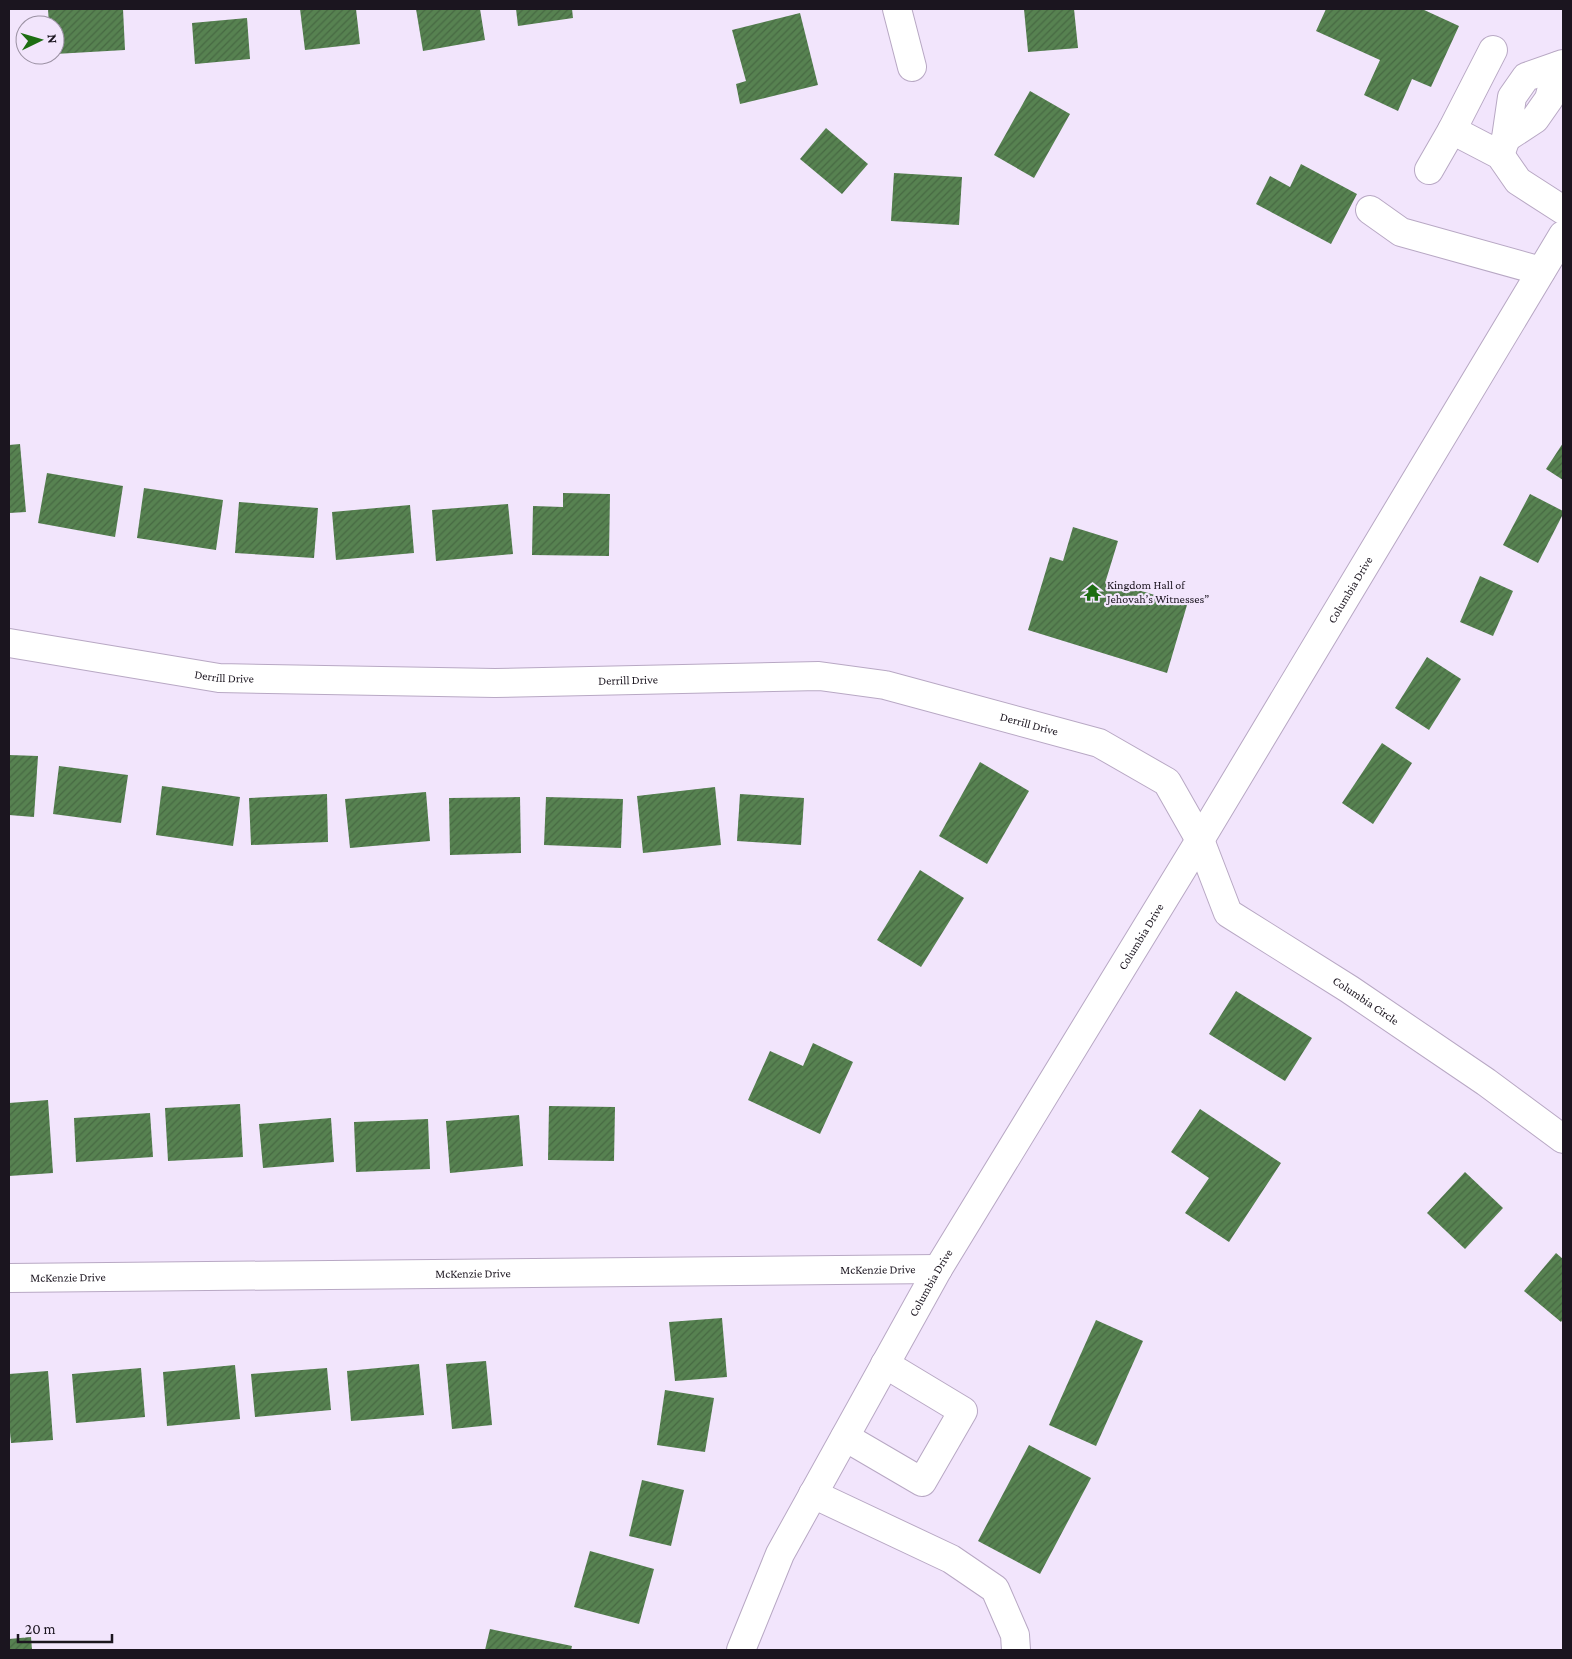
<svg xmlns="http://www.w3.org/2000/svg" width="1572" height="1659" font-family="'Crimson Pro',serif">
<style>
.building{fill:url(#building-hatch)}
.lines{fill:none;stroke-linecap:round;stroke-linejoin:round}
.minor-casing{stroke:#b8a8c4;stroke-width:30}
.major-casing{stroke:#b8a8c4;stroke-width:30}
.minor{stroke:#fff;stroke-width:28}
.major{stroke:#fff;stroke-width:28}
.labels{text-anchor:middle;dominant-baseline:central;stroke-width:4.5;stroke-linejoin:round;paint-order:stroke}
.poi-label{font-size:12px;fill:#1b151f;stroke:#f2e5fc;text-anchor:start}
.street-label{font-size:12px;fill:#1b151f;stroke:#f2e5fc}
</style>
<defs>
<pattern id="building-hatch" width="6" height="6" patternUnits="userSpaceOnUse" patternTransform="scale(1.25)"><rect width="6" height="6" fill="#578251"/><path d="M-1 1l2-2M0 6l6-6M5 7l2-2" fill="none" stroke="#476943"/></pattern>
</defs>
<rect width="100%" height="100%" fill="#f2e5fc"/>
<g class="building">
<polygon points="48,9 123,9 125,50 55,54 55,25 49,25"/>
<polygon points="300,9 356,9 360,44 305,50"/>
<polygon points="416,9 480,9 485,40 423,51"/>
<polygon points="516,9 572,9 573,18 518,26"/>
<polygon points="1024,9 1074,9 1078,48 1028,52"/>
<polygon points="1326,9 1422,9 1459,26 1431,87 1412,79 1398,111 1364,95 1380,60 1316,31"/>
<polygon points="800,13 818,85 740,104 736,84 746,81 732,30"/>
<polygon points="247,18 250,59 195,64 192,23"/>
<polygon points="1030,91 1070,114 1034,178 994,155"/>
<polygon points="826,128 868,164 842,194 800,159"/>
<polygon points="1301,164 1357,194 1331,244 1256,204 1270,176 1290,187"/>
<polygon points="894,173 962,177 959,225 891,221"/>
<polygon points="1563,443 1563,480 1546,469"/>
<polygon points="20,444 26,512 9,513 9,445"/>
<polygon points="47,473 123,486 115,537 38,523"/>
<polygon points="144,488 223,500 216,550 137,538"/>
<polygon points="563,493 610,494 609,556 532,555 533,506 563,507"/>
<polygon points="1530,494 1563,511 1563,514 1538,563 1503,545"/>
<polygon points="239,502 318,508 314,558 235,553"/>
<polygon points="508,504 513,554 436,561 432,510"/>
<polygon points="410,505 414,553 336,560 332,512"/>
<polygon points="1073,527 1118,541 1106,580 1187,605 1167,673 1028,630 1050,557 1063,561"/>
<polygon points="1480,576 1513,591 1493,636 1460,622"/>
<polygon points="1427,657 1461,679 1429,730 1395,708"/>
<polygon points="1382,743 1412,763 1373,824 1342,803"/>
<polygon points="9,755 38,756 34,817 9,815"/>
<polygon points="980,762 1029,791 987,864 939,836"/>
<polygon points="59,766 128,775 121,823 53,814"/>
<polygon points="162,786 240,797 233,846 156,835"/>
<polygon points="715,787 721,845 643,853 637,796"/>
<polygon points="426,792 430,841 350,848 345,799"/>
<polygon points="327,794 328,842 251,845 249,798"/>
<polygon points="740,794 804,798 801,845 737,841"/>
<polygon points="520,797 521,853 450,855 449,798"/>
<polygon points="546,797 623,799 621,848 544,845"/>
<polygon points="920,870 964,898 921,967 877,940"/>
<polygon points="1236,991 1312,1038 1285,1081 1209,1034"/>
<polygon points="813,1043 853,1062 820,1134 748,1100 770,1051 803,1066"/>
<polygon points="48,1100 53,1173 9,1176 9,1103"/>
<polygon points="240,1104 243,1157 168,1161 165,1108"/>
<polygon points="549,1106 615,1107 614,1161 548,1160"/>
<polygon points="1200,1109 1281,1163 1229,1242 1185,1213 1209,1178 1171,1152"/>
<polygon points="150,1113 153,1157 76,1162 74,1118"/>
<polygon points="519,1115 523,1166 450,1173 446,1121"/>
<polygon points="331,1118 334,1162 263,1168 259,1124"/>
<polygon points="428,1119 430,1169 356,1172 354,1122"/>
<polygon points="1465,1172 1503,1208 1465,1249 1427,1213"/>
<polygon points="1556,1253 1563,1259 1563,1319 1561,1322 1524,1291"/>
<polygon points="722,1318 727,1377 675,1381 669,1322"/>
<polygon points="1096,1320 1143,1341 1096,1446 1049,1425"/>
<polygon points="486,1361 492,1425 452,1429 446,1364"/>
<polygon points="419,1364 424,1415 351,1421 347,1371"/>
<polygon points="235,1365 240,1419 167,1426 163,1372"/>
<polygon points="141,1368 145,1417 76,1423 72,1374"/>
<polygon points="327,1368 331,1410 255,1417 251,1374"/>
<polygon points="48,1371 53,1440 11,1443 9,1421 9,1374"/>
<polygon points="665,1390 714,1398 705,1452 657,1445"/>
<polygon points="1029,1445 1091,1478 1040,1574 978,1541"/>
<polygon points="642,1480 684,1490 671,1546 629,1536"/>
<polygon points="590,1551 654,1569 639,1624 574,1607"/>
<polygon points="490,1629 572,1646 571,1650 485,1650"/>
<polygon points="31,1637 32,1650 9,1650 9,1639"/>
</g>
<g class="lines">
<defs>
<g id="minor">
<polyline points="897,9 912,67"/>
<polyline points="1452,130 1500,155 1518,181 1563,210"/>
<polyline points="1506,138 1535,119 1549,99 1558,66"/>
<polyline points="1500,155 1506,138 1512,97 1526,77 1563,64"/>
<polyline points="1429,170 1452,130 1493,50"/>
<polyline points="1370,210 1401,232 1541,271"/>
<path id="s1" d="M9 643 219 678 495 683 819 676 885 685 1099 743 1167 782 1200 840 1228 913 1349 989 1486 1082 1563 1139"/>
<path id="s2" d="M9 1278 938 1269"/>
<polyline points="845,1437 922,1482 963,1411 885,1364"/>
<polyline points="813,1494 951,1559 995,1589 1015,1635 1016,1650"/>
</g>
<g id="major">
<path id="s3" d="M741 1650 780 1554 938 1269 1200 840 1563 235"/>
</g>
</defs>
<use href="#minor" class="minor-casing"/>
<use href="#major" class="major-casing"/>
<use href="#minor" class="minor"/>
<use href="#major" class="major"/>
</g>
<defs>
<symbol id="temple-bare" viewBox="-9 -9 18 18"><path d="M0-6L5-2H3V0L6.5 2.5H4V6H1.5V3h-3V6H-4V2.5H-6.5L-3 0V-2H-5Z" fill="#1d6d12" stroke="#f2e5fc" stroke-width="2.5" paint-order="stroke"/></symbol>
</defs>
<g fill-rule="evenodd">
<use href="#temple-bare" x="1080" y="580" width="25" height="25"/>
</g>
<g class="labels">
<g class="poi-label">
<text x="1107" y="585">Kingdom Hall of<tspan x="1107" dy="14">Jehovah’s Witnesses”</tspan></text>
</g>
<g class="street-label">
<text stroke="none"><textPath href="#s3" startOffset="1224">Columbia Drive</textPath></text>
<text stroke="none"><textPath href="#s1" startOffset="218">Derrill Drive</textPath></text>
<text stroke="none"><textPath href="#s1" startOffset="622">Derrill Drive</textPath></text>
<text stroke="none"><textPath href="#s1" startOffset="1029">Derrill Drive</textPath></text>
<text stroke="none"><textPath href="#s3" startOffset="819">Columbia Drive</textPath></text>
<text stroke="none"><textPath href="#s1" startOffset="1488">Columbia Circle</textPath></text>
<text stroke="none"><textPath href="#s2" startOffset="869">McKenzie Drive</textPath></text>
<text stroke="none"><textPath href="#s2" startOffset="464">McKenzie Drive</textPath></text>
<text stroke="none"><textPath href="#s2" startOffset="59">McKenzie Drive</textPath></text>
<text stroke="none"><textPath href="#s3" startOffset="414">Columbia Drive</textPath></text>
</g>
</g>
<rect width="1572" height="1659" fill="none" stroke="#1b151f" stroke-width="20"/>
<g transform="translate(40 40) rotate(85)"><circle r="24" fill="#f2e5fc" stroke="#9c92a4"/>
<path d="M0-4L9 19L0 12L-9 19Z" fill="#1d6d12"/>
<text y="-8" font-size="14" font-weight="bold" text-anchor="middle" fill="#1b151f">N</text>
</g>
<path d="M18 1634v8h94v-8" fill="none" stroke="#1b151f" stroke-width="2.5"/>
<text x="25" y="1634" font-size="15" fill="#1b151f" stroke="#f2e5fc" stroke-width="4" paint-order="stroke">20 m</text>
</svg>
